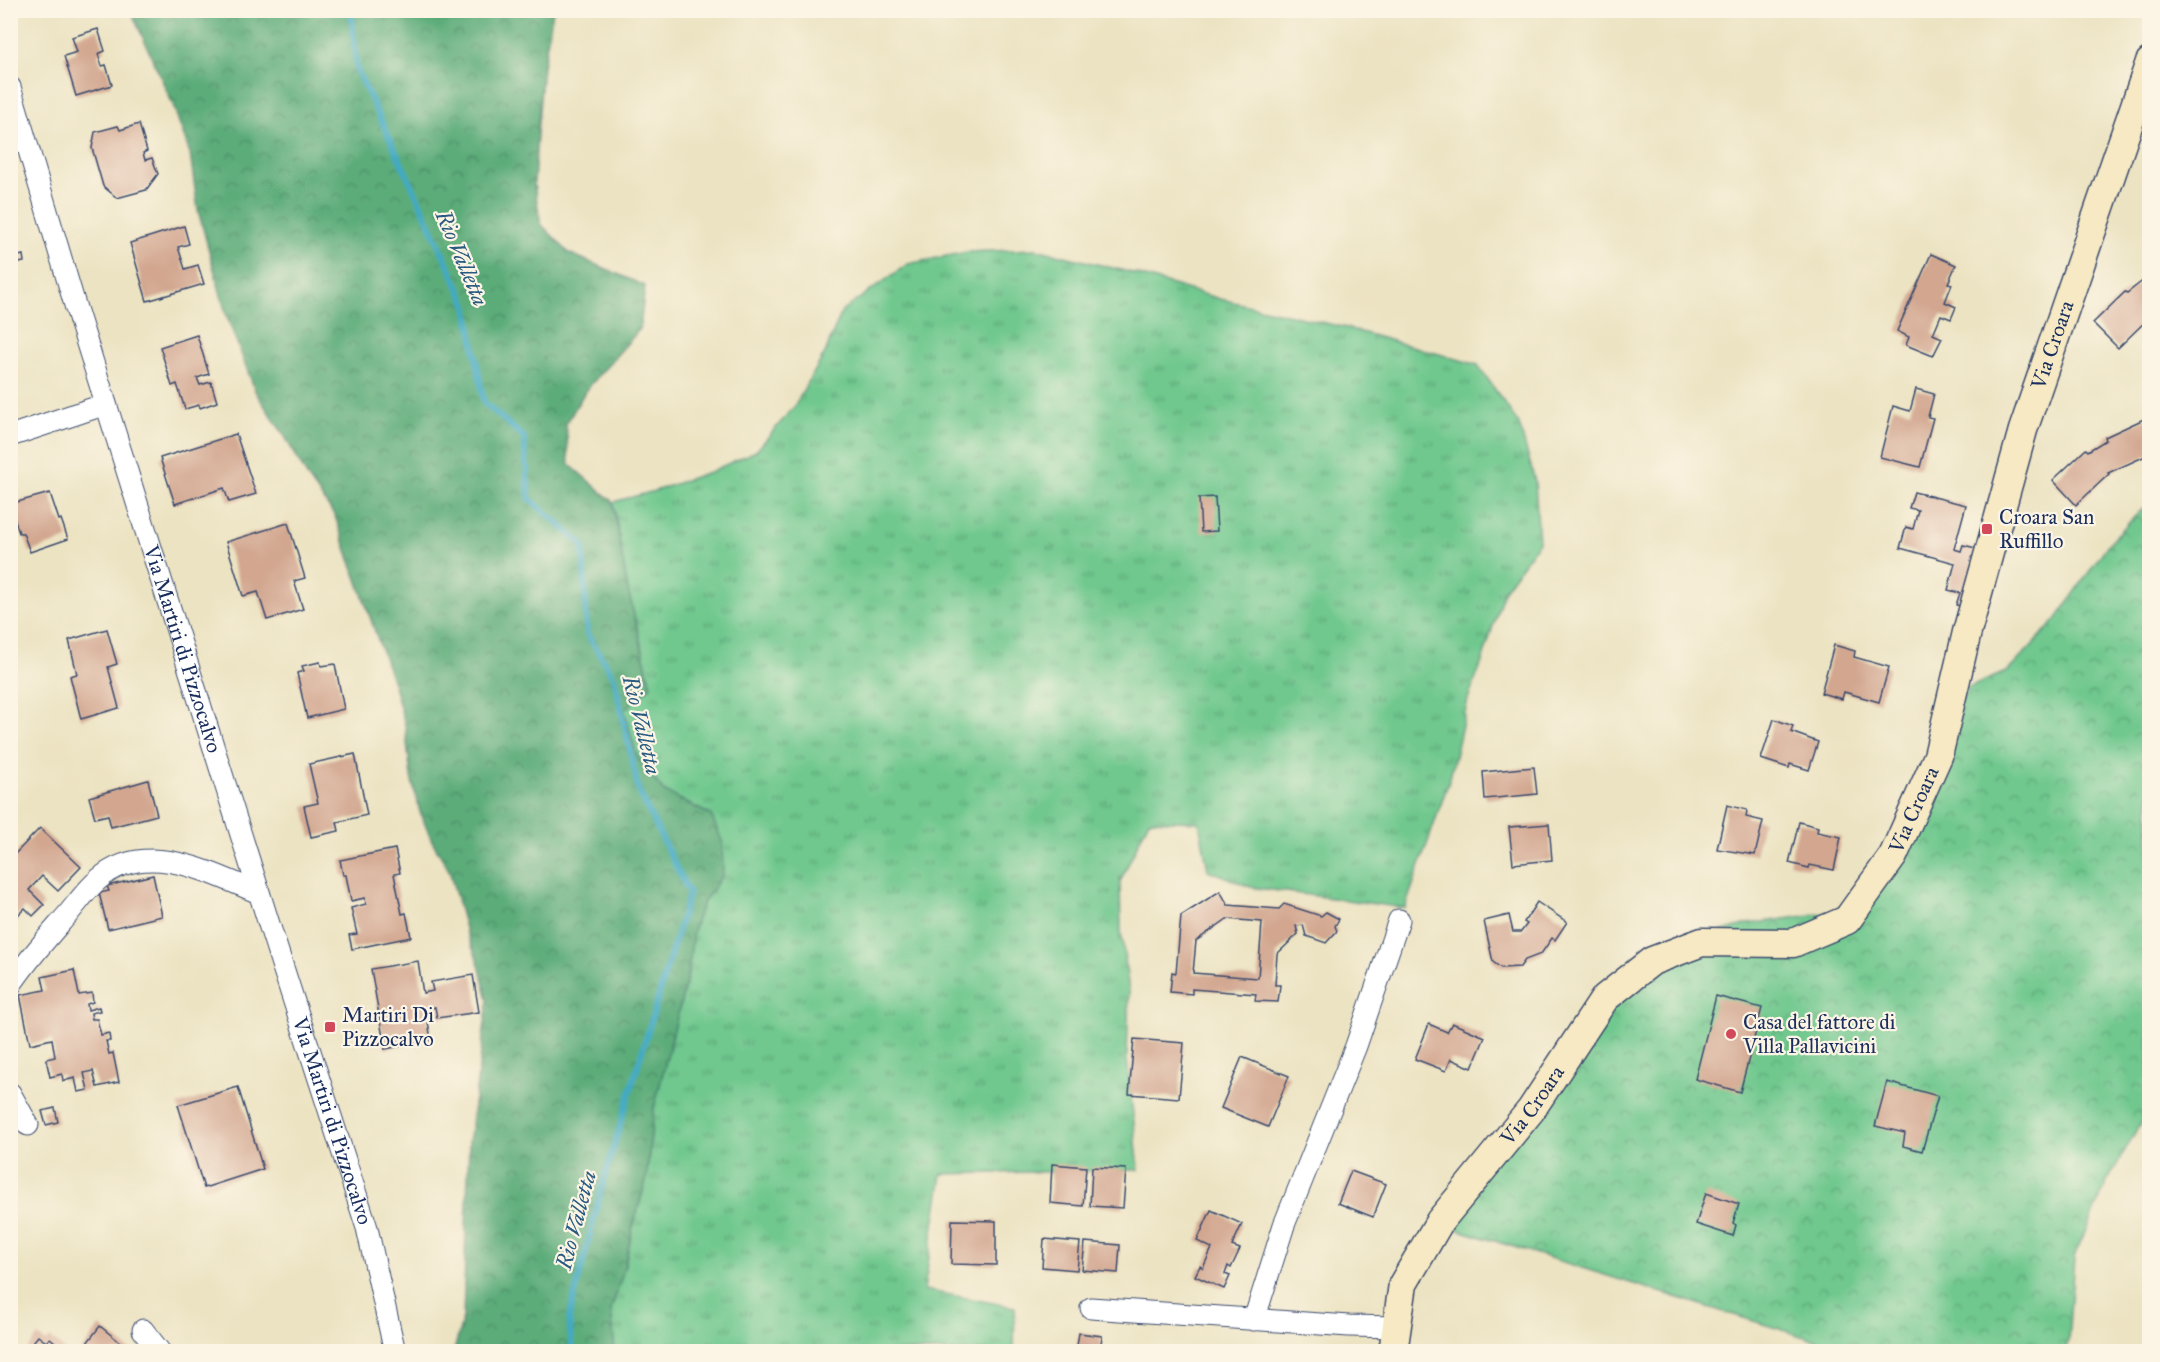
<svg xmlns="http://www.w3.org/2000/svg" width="2160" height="1362" font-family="'IM FELL Great Primer',serif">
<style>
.grass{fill:url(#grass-tufts);stroke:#467c76;stroke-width:1.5}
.forest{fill:url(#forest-crowns);stroke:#3c6e6c;stroke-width:1.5}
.park{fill:url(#park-crowns);stroke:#467c76;stroke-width:1.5}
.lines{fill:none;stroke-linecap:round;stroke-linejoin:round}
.stream{stroke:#43aac3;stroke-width:6}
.building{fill:#d2a68f;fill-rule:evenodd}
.street-casing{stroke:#3a4a6d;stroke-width:23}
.secondary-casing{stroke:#3a4a6d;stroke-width:31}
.street{stroke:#fff;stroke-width:21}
.secondary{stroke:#f6e9c3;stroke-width:28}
.poi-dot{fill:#d1495b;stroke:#fcf5e5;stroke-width:2}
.labels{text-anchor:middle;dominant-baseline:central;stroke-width:4.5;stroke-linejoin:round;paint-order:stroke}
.street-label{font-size:21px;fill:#1b2f5e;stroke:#fcf5e5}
.poi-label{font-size:21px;fill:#1b2f5e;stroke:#fcf5e5;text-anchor:start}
.water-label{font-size:22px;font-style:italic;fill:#295a81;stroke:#fcf5e5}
</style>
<defs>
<pattern id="grass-tufts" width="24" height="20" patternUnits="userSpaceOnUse" patternTransform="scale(1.5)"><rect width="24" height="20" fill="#70c88e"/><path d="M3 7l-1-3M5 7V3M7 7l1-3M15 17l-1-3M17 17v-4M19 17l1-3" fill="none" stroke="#5ba377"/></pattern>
<pattern id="forest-crowns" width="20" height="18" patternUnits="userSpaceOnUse" patternTransform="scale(1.5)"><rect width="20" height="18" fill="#5cac79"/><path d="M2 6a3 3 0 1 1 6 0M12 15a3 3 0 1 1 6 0" fill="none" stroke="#4b8c66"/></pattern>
<pattern id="park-crowns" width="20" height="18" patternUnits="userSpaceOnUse" patternTransform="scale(1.5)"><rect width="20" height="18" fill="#70c88e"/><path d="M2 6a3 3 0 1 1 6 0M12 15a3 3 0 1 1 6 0" fill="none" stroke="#5ba377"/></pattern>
</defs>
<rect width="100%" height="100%" fill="#fcf5e5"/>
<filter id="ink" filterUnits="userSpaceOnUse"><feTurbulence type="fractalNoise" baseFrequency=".0167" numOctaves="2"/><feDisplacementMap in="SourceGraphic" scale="12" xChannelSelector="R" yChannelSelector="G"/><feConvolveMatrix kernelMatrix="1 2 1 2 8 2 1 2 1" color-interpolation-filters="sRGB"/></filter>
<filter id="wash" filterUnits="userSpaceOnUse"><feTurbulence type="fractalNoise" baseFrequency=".008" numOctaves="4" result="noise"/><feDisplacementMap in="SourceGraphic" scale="24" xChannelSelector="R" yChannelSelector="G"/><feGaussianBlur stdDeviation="1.35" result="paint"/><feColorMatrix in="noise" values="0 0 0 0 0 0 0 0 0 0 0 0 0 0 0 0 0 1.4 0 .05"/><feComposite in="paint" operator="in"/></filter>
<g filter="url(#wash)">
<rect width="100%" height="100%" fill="#ece3c2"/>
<polygon class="grass" points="1036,249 1125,271 1220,299 1343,327 1478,365 1519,424 1535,481 1539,542 1504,590 1482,662 1468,699 1450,778 1405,908 1250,887 1208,870 1199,822 1149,820 1120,882 1121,931 1129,991 1127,1058 1139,1170 942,1174 924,1290 1015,1307 1014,1351 615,1351 611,1310 624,1269 633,1226 646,1181 654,1108 688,974 693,931 702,904 723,874 711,815 663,791 637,756 624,710 627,585 613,502 655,491 712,471 756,451 794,407 825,353 842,311 908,264 967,252"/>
<polygon class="forest" points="131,11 553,11 543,66 537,134 534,184 541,224 569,253 645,286 640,329 586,390 566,424 569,464 613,502 627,585 651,686 624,710 637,756 663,791 711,815 722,841 723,874 702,904 693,931 688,974 654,1108 646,1181 633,1226 624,1269 611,1310 615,1351 454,1351 463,1317 469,1142 488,1000 478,961 466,932 449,870 432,841 420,812 411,777 405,725 394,686 335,516 308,478 284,435 256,393 226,314 198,210 190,154 173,105"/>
<polygon class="park" points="2149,502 2149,1108 2107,1182 2074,1257 2068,1341 2065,1351 1850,1351 1440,1224 1615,1002 1712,934 1747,924 1835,912 1868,883 1968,688 2008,671 2056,620 2109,543"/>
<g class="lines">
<polyline class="stream" points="351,10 357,70 416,194 467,306 484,403 524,437 529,498 583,545 587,634 614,677 639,792 689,893 603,1183 569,1318 572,1352"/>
</g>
<g id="blocks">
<g class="building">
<polygon points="98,29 105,51 98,54 102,66 106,65 112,85 76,96 64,56 77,52 72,37"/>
<polygon points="139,124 147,151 143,153 145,160 152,158 158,174 146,190 117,198 103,186 92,148 95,132 118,126 120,130"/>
<polygon points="184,226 189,244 178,247 185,269 198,265 204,284 147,301 130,243"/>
<polygon points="1931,254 1956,265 1948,283 1952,284 1945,302 1956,307 1951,319 1941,315 1933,334 1942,338 1933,356 1906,345 1909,337 1897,331"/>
<polygon points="23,255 24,262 10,265 10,258"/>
<polygon points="2150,273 2150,317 2118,348 2093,323 2125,292 2127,293 2145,279 2143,277"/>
<polygon points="197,335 209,374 197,378 200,385 211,382 217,402 200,408 199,405 185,409 177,384 172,386 160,347"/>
<polygon points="1916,389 1934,394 1928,417 1933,418 1920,467 1880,457 1893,406 1910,411"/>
<polygon points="2146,418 2148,420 2150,420 2150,454 2108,473 2109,474 2076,505 2053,480 2086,449 2088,451 2106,440 2105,437"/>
<polygon points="236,434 256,494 229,502 224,488 175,504 160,458"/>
<polygon points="1914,492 1966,505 1954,549 1961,551 1963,545 1984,550 1969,608 1956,605 1960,593 1948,590 1955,563 1900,548 1906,527 1913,529 1918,510 1909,508"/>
<polygon points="50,493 59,520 61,519 68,539 30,552 23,533 19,533 10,504"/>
<polygon points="1215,497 1217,531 1201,532 1199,498"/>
<polygon points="288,523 305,578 294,581 303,609 267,620 258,592 243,596 226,542"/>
<polygon points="107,629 117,664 108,667 119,708 81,719 70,676 77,674 69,640"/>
<polygon points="1834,645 1855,651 1854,657 1889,667 1879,702 1844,692 1842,699 1821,693"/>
<polygon points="320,662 321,666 335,664 344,709 307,718 297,673 304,671 302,666"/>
<polygon points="1774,719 1793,726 1791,732 1818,742 1809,770 1790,764 1789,768 1761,759"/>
<polygon points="355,754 367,815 337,822 339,831 311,837 304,806 318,803 309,764"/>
<polygon points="1534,767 1537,794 1485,799 1483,772"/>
<polygon points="148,780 157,815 111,827 108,815 95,818 89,797"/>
<polygon points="1727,805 1747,810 1746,817 1763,821 1755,855 1717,849"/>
<polygon points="1799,822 1818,827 1817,832 1841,837 1834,870 1810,865 1809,868 1789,863"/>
<polygon points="1549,824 1552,860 1513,864 1509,827"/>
<polygon points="40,828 81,867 58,891 42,876 29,890 44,905 33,916 25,908 17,916 10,909 10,859"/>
<polygon points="395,849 400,873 394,874 402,914 406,913 411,937 352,949 349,935 357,934 351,908 366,904 365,898 351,901 346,875 343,875 340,860"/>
<polygon points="153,875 162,916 108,929 99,893 109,891 107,886"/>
<path d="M1220 891 1228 905 1279 909 1284 904 1321 916 1326 912 1339 919 1335 926 1337 931 1326 943 1306 936 1303 925 1296 926 1298 934 1277 954 1275 985H1280L1278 1002 1255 1001 1256 994 1192 989V994L1170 992 1172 972 1176 973 1181 916ZM1227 919 1262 922 1258 978 1193 973 1196 941Z"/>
<polygon points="1537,902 1567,922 1555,940 1552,938 1541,954 1525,960 1520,967 1501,968 1493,962 1484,921 1509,915 1513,932 1521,932 1527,924 1524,922"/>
<polygon points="418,961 423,993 433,991 431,982 473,975 479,1012 437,1018 435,1007 426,1009 431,1040 385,1049 371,969"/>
<polygon points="74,970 79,995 92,993 93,1002 87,1004 88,1010 99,1007 100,1011 91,1013 92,1019 97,1019 101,1035 109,1033 110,1041 106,1041 109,1054 113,1053 119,1082 97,1087 93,1071 84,1073 88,1090 78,1092 75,1078 63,1081 62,1074 50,1077 46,1059 55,1057 52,1039 30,1044 20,995 45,990 42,977"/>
<polygon points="1716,996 1762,1008 1740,1092 1695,1079"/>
<polygon points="1452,1023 1485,1037 1472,1068 1451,1059 1446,1071 1415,1059 1429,1024 1447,1032"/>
<polygon points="1134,1039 1184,1043 1179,1098 1129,1094"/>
<polygon points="1242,1057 1289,1076 1268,1127 1221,1108"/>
<polygon points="1887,1082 1938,1096 1922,1151 1903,1146 1905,1133 1875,1126"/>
<polygon points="238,1087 263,1169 204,1188 178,1105"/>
<polygon points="55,1108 58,1122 46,1125 42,1111"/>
<polygon points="1052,1164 1086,1167 1083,1206 1050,1203"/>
<polygon points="1092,1167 1126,1169 1123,1208 1090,1206"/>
<polygon points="1351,1171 1386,1184 1373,1217 1338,1203"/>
<polygon points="1706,1193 1739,1204 1733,1223 1736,1225 1733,1236 1696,1224"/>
<polygon points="1211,1210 1242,1224 1232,1246 1240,1249 1231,1268 1228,1266 1225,1274 1230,1276 1224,1289 1195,1276 1200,1266 1203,1268 1212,1248 1197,1241"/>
<polygon points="952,1220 996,1221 996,1265 951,1264"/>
<polygon points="1044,1239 1080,1242 1077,1270 1042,1267"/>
<polygon points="1085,1242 1120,1245 1118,1273 1082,1270"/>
<polygon points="100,1326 132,1352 80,1352"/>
<polygon points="1079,1333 1102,1336 1100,1352 1076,1352"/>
<polygon points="38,1336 46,1342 50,1338 67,1352 25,1352"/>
</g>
</g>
</g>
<g filter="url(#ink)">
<use href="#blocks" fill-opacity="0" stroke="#3a4a6d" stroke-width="1.5"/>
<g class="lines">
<defs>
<g id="street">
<path id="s1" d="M10 87 75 305 269 924 367 1228 395 1352"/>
<polyline points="10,436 106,404"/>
<path d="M10 986C27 960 48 937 68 914 78 902 87 889 99 879 146 838 210 873 259 893"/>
<polyline points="10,1093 28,1125"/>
<polyline points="1091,1308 1349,1326 1396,1327"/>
<polyline points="1254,1320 1284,1225 1356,1046 1399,920"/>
<polyline points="143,1330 160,1352"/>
</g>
<g id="secondary">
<path id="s2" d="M1393 1352 1403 1284 1440 1221 1531 1110 1605 998 1652 961 1702 942 1793 943 1847 920 1893 856 1938 756 1967 632 2023 430 2150 62"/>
</g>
</defs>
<use href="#street" class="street-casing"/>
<use href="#secondary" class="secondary-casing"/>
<use href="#street" class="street"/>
<use href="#secondary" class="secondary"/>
</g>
</g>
<g class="poi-dot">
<rect x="1981" y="523" width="12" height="12" rx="3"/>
<rect x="324" y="1021" width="12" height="12" rx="3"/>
<circle cx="1731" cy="1034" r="6"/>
</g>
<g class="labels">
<g class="street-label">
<text stroke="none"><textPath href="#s2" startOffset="1298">Via Croara</textPath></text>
<text stroke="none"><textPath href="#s1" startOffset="588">Via Martiri di Pizzocalvo</textPath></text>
<text stroke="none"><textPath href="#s2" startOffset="812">Via Croara</textPath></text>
<text stroke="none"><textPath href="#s2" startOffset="290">Via Croara</textPath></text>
<text stroke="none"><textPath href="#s1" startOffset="1083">Via Martiri di Pizzocalvo</textPath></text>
</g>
<g class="poi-label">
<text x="1999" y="517">Croara San<tspan x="1999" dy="24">Ruffillo</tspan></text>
<text x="342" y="1015">Martiri Di<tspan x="342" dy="24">Pizzocalvo</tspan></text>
<text x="1743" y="1022">Casa del fattore di<tspan x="1743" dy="24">Villa Pallavicini</tspan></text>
</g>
<g class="water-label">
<text transform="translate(462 258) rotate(67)">Rio Valletta</text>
<text transform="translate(642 725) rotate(76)">Rio Valletta</text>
<text transform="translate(576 1220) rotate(-75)">Rio Valletta</text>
</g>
</g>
<rect width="2160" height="1362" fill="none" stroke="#fcf5e5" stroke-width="36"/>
</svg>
